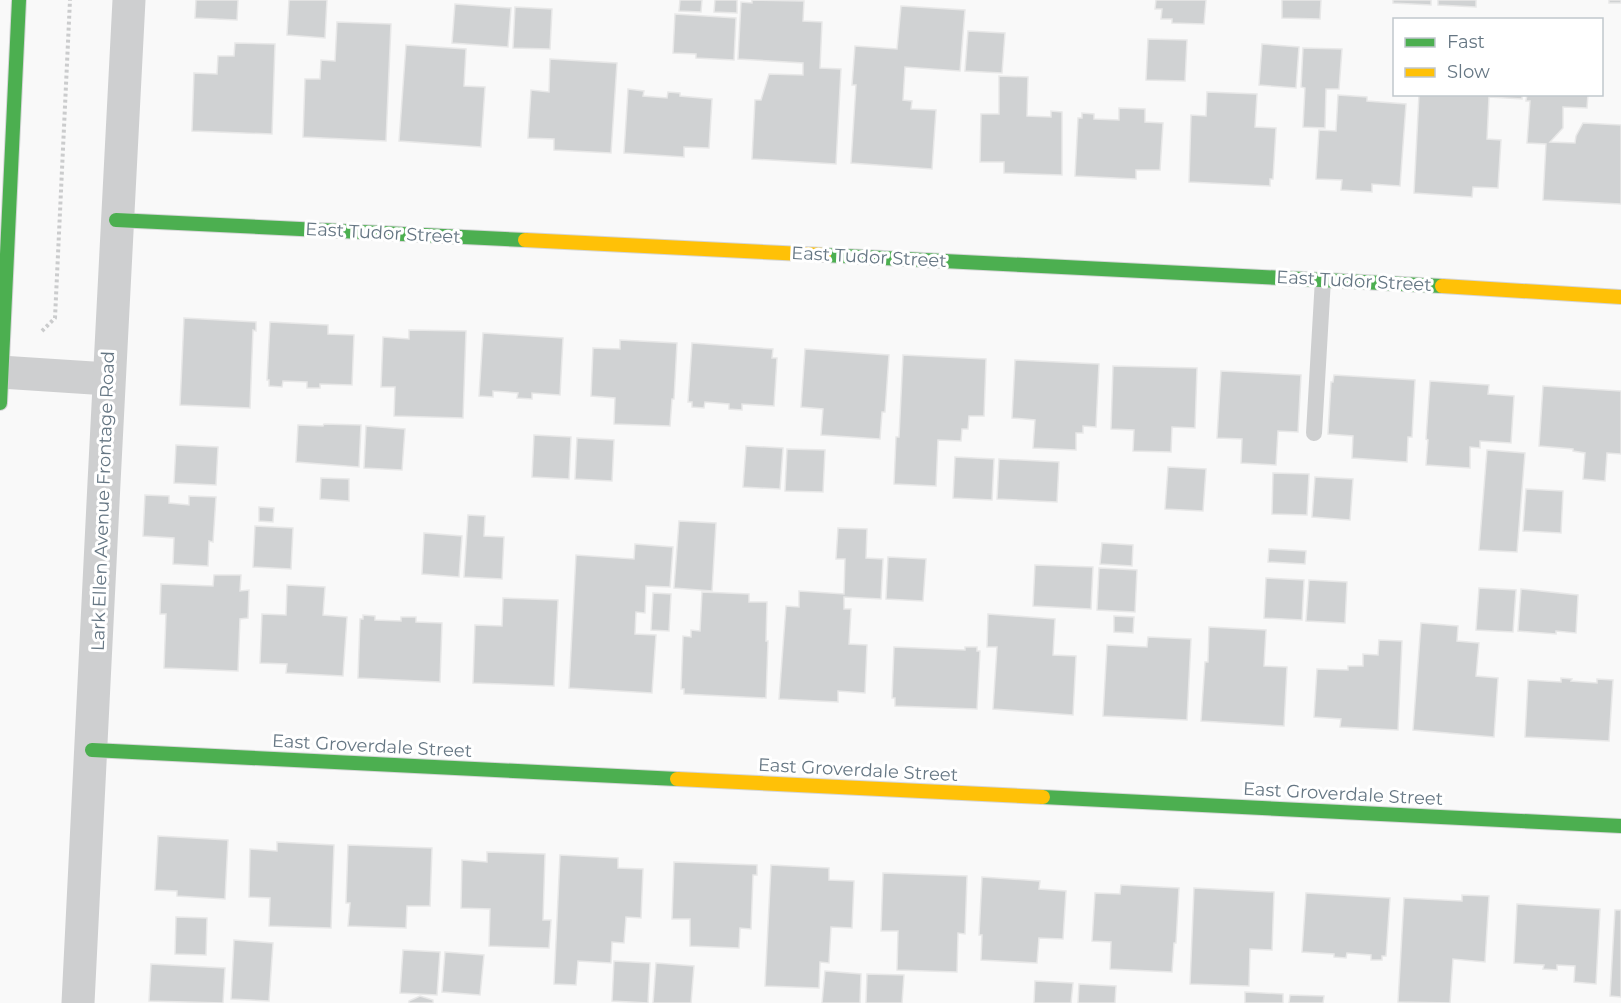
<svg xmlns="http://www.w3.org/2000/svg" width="1621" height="1003" font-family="Montserrat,sans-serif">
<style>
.building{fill:#d0d2d3;stroke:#e8e8e8;stroke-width:1.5}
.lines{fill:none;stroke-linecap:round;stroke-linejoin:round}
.fast-casing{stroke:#d5d6d7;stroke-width:16}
.slow-casing{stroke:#d5d6d7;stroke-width:16}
.path{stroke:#cbcccd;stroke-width:4;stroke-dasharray:3 3;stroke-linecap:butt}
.lane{stroke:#cecfd0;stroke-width:16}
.street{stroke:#cecfd0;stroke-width:33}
.fast{stroke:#4caf50;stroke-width:14}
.slow{stroke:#ffc107;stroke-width:14}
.labels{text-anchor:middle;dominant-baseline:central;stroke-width:6;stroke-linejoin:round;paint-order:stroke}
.street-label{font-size:18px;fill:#657683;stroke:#fff}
</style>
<rect width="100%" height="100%" fill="#f9f9f9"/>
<g class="building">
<polygon points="196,0 238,0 237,20 195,18"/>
<polygon points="289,0 327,0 325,38 287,35"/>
<polygon points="680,0 702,0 701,12 679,11"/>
<polygon points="715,0 737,0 737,13 714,12"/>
<polygon points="752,0 804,1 803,21 822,22 820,68 841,69 836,164 752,159 755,100 761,100 769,74 803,75 803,63 738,59 741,2 752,3"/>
<polygon points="1156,0 1206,0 1204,24 1172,23 1172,19 1161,19 1162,9 1155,9"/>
<polygon points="1282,0 1321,0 1320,19 1282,18"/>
<polygon points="1393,0 1431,0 1431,5 1393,3"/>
<polygon points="1438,0 1476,0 1476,7 1438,5"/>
<rect x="1609" y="0" width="12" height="3"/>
<polygon points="455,4 511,8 508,47 452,43"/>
<polygon points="901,6 965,10 960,71 905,67 903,100 912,101 911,109 936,110 932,169 851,163 856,85 852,85 855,46 897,49"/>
<polygon points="515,7 552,9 550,49 513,48"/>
<polygon points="675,14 736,18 734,60 696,58 696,54 673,53"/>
<polygon points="337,22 391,24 386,141 303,137 305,79 320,79 321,60 335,61"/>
<polygon points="968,31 1005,33 1002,73 965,71"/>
<polygon points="1148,39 1187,40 1185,81 1146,80"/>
<polygon points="235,43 275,44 272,134 192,131 194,73 217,74 218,56 234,56"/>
<polygon points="1262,44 1299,47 1296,88 1259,85"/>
<polygon points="406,45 466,49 464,86 485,87 481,147 399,141"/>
<polygon points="1303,48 1342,49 1339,89 1326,89 1325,128 1303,127 1305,88 1301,87"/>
<polygon points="550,59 617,63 611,153 554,150 554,139 528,138 531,90 549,92"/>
<polygon points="999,76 1028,77 1027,116 1051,117 1051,111 1062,112 1062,175 1004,173 1004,162 980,162 981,114 999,114"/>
<polygon points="628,89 644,91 643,96 667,98 668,92 680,93 680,96 712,99 709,148 684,147 684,157 624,153"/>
<polygon points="1207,92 1257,94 1255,127 1276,128 1273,179 1270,179 1270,186 1189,182 1191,115 1206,116"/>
<polygon points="1419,94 1522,94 1522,99 1489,97 1487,139 1501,140 1498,188 1473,187 1472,197 1414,193"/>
<polygon points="1527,94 1588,94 1587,108 1563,107 1563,128 1550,142 1575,143 1576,136 1583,123 1621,125 1621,204 1543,200 1546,144 1527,143 1530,101 1526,101"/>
<polygon points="1338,95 1367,97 1367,101 1406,104 1400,186 1372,184 1372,192 1341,190 1342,180 1316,179 1319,130 1336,131"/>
<polygon points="1119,108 1145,109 1145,122 1163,123 1160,170 1136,170 1136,179 1075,176 1078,118 1082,118 1082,113 1094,114 1094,119 1119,120"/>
<polygon points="184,318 256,322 256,331 253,330 250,408 180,405"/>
<polygon points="270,322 328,325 328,334 354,335 352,385 320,384 320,388 307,388 307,382 283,381 282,387 269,386 269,380 267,380"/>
<polygon points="409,330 466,331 463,418 394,416 395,387 381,387 383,337 409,339"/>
<polygon points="483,333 563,338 560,395 532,393 532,399 517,398 518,393 493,391 493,397 479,396"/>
<polygon points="620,340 677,343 674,399 672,399 670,426 614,424 615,398 591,396 593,348 620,349"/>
<polygon points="692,343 773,349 772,358 777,358 774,406 742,404 742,410 729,409 729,404 705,402 704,408 692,407 692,402 688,402"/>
<polygon points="805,349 889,355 885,412 882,412 880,439 821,435 823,409 801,407"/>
<polygon points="903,355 986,359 984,416 969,416 968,429 962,429 961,441 938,440 936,486 894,484 896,437 899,437"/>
<polygon points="1015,360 1099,364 1096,427 1083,426 1083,433 1076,433 1076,450 1033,448 1035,420 1012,418"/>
<polygon points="1113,366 1197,368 1195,428 1172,427 1171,452 1133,451 1134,430 1111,429"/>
<polygon points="1221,371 1301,375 1298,432 1278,431 1276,465 1241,463 1242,439 1217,438"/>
<polygon points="1334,375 1415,380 1412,437 1408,437 1407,462 1352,458 1353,436 1328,434 1331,382 1333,382"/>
<polygon points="1430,381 1489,385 1488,394 1514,396 1511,443 1480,441 1480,448 1470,447 1470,468 1426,465 1428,440 1426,439"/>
<polygon points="1543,386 1621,391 1621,454 1607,453 1605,481 1583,479 1585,453 1573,451 1573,449 1539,446"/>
<polygon points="324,424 361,425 359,467 296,462 298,425 323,426"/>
<polygon points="366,426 405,429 402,470 364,468"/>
<polygon points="534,435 571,437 569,479 532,477"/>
<polygon points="577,438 614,440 612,481 575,479"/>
<polygon points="176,445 218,447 216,485 174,483"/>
<polygon points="746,446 783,448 780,489 743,487"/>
<polygon points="787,449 825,450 823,492 785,491"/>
<polygon points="1487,450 1525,453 1517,552 1479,550"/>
<polygon points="955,457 994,459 992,500 953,498"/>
<polygon points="999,459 1059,462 1057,502 997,499"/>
<polygon points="1168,467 1206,469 1203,511 1165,509"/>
<polygon points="1273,473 1309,474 1307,515 1272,514"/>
<polygon points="1315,477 1353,479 1350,520 1312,517"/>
<polygon points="321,478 349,479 349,501 320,499"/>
<polygon points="1526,489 1563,491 1561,533 1523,531"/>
<polygon points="145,495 169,496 169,503 189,505 189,496 216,497 213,542 209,541 208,566 173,564 174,538 143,536"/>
<polygon points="259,507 274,508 273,522 259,521"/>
<polygon points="468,515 485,516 484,536 504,537 502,579 464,577"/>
<polygon points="679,521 716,523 712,591 674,588"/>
<polygon points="255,526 293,528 291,569 253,567"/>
<polygon points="838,528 867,529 866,558 883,559 881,599 844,597 844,609 851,609 849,644 867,645 865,693 838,691 838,702 779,699 786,606 799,607 799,591 844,594 845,559 836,559"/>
<polygon points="424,533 462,536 459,577 422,574"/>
<polygon points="1102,543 1133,545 1132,566 1100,564"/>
<polygon points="635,544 673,547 670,587 646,586 645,613 636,612 635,634 656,635 652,693 569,688 576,555 634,559"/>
<polygon points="1269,549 1306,551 1305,564 1268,562"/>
<polygon points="888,557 926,559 923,601 886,599"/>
<polygon points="1035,565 1093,567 1091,609 1033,606"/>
<polygon points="1099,568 1137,570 1135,612 1097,610"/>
<polygon points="214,575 241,575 240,591 249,590 248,618 240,619 238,671 164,668 166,614 160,614 161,584 213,586"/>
<polygon points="1266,578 1304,580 1302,620 1264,618"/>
<polygon points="1309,580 1347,582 1345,623 1306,621"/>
<polygon points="287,585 325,587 323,615 347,617 343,676 286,673 287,664 260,663 262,614 286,615"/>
<polygon points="1479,588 1516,590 1513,632 1476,630"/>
<polygon points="1521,589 1578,595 1576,633 1556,631 1556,634 1518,631"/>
<polygon points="702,592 749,594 749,602 767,602 766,641 768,641 766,698 684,694 684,689 681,689 683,636 691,637 691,630 700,631"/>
<polygon points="653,593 671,594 669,631 651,630"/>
<polygon points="503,598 558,600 554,686 473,683 475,625 502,626"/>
<polygon points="988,614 1055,619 1053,655 1076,656 1073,715 993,709 997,647 987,647"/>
<polygon points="363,615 375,616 375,620 401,621 401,617 416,617 416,622 442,623 440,682 358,678 360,619 363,619"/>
<polygon points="1114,616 1134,617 1133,633 1114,632"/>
<polygon points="1421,623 1458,626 1457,641 1479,643 1476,676 1498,678 1494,737 1413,730"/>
<polygon points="1209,627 1266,630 1264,666 1287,667 1284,726 1201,721 1205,662 1208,662"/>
<polygon points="1148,637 1191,639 1187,720 1103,716 1107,645 1147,647"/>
<polygon points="1379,640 1402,641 1398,730 1340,727 1341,719 1314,717 1317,669 1348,670 1348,666 1363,666 1363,654 1378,655"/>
<polygon points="894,647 965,650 965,647 977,647 977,651 980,651 977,709 895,706 895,698 892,698"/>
<polygon points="1561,678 1572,679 1571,681 1597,683 1597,679 1613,680 1609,741 1525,737 1528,680 1561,682"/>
<polygon points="158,836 228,840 225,899 177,896 177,891 155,890"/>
<polygon points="277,842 334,845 331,928 269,926 270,898 249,897 250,849 277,851"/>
<polygon points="348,845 432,848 430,906 407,906 406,928 348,926 350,903 346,903"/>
<polygon points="487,852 545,854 543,920 551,920 549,948 489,946 490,909 461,908 462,860 487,862"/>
<polygon points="560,855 618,858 618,868 643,869 641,918 626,917 624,943 612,942 611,963 578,961 576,985 554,984"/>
<polygon points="674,862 757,865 757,875 753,875 751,929 740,928 739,948 690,946 690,919 672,919"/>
<polygon points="771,865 829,868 829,880 854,881 852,928 831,927 829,963 820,962 819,988 765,986"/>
<polygon points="883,873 967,876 965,934 958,933 957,972 897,970 898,931 881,931"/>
<polygon points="982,877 1040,881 1039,889 1066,891 1063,939 1039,938 1037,963 981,960 982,935 979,935"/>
<polygon points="1121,885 1179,888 1176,943 1174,943 1172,972 1110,969 1111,942 1092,941 1095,893 1120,894"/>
<polygon points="1194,888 1274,892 1272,950 1250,949 1249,986 1190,984"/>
<polygon points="1306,893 1390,898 1386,956 1382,956 1382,960 1371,960 1371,955 1347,953 1346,958 1334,957 1334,954 1302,952"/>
<polygon points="1462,895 1489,896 1485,962 1453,959 1450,1003 1398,1002 1404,898 1462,901"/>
<polygon points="1517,904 1600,909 1596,984 1574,982 1575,966 1557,965 1557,970 1543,969 1544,965 1514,963"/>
<polygon points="1615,910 1621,910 1621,997 1610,996"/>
<polygon points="176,917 207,918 206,955 175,954"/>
<polygon points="234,940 273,943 269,1001 231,999"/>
<polygon points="403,950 440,952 437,995 400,993"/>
<polygon points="445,952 484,955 480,995 442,992"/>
<polygon points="614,961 650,963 648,1003 612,1001"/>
<polygon points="656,963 694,966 691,1003 653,1003"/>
<polygon points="151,964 225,968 223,1003 149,1001"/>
<polygon points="825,971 861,974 860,1003 822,1003"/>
<polygon points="867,974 904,975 902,1003 866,1003"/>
<polygon points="1035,981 1073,983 1071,1003 1034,1003"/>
<polygon points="1079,984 1116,986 1115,1003 1078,1003"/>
<polygon points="1245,992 1283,994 1283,1003 1245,1003"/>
<polygon points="1290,995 1324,996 1323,1003 1289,1003"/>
<polygon points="420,996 433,1000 433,1003 409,1003 409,1001"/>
</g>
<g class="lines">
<defs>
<g id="fast">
<polyline points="116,220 525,240"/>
<polyline points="824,255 1442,286"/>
<polyline points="0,403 19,0"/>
<polyline points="92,750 677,779"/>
<polyline points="1043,797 1621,826"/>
</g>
<g id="slow">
<polyline points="525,240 824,255"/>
<polyline points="1442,286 1621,297"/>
<polyline points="677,779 1043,797"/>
</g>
</defs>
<use href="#fast" class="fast-casing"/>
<use href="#slow" class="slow-casing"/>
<polyline class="path" points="42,331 55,318 70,0"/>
<polyline class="lane" points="1314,433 1323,279"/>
<g class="street">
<polyline points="0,372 108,379"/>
<path d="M78 1003C97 669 109 334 129 0"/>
</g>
<use href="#fast" class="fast"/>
<use href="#slow" class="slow"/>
</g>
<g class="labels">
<g class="street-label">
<text transform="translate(383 233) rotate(3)">East Tudor Street</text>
<text transform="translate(869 257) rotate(3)">East Tudor Street</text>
<text transform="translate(1354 281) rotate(3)">East Tudor Street</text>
<text transform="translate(103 501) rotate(-88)">Lark Ellen Avenue Frontage Road</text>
<text transform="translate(372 746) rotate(3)">East Groverdale Street</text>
<text transform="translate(858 770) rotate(3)">East Groverdale Street</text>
<text transform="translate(1343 794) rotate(3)">East Groverdale Street</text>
</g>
</g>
<rect x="1393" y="18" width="210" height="78" fill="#ffffff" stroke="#c1c8cd" stroke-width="1.5"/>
<rect x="1405" y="38" width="30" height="9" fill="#4caf50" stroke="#c1c8cd" stroke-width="1.5"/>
<text x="1447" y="48" font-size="18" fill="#657683">Fast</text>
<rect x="1405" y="68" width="30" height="9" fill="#ffc107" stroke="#c1c8cd" stroke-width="1.5"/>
<text x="1447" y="78" font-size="18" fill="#657683">Slow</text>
</svg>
